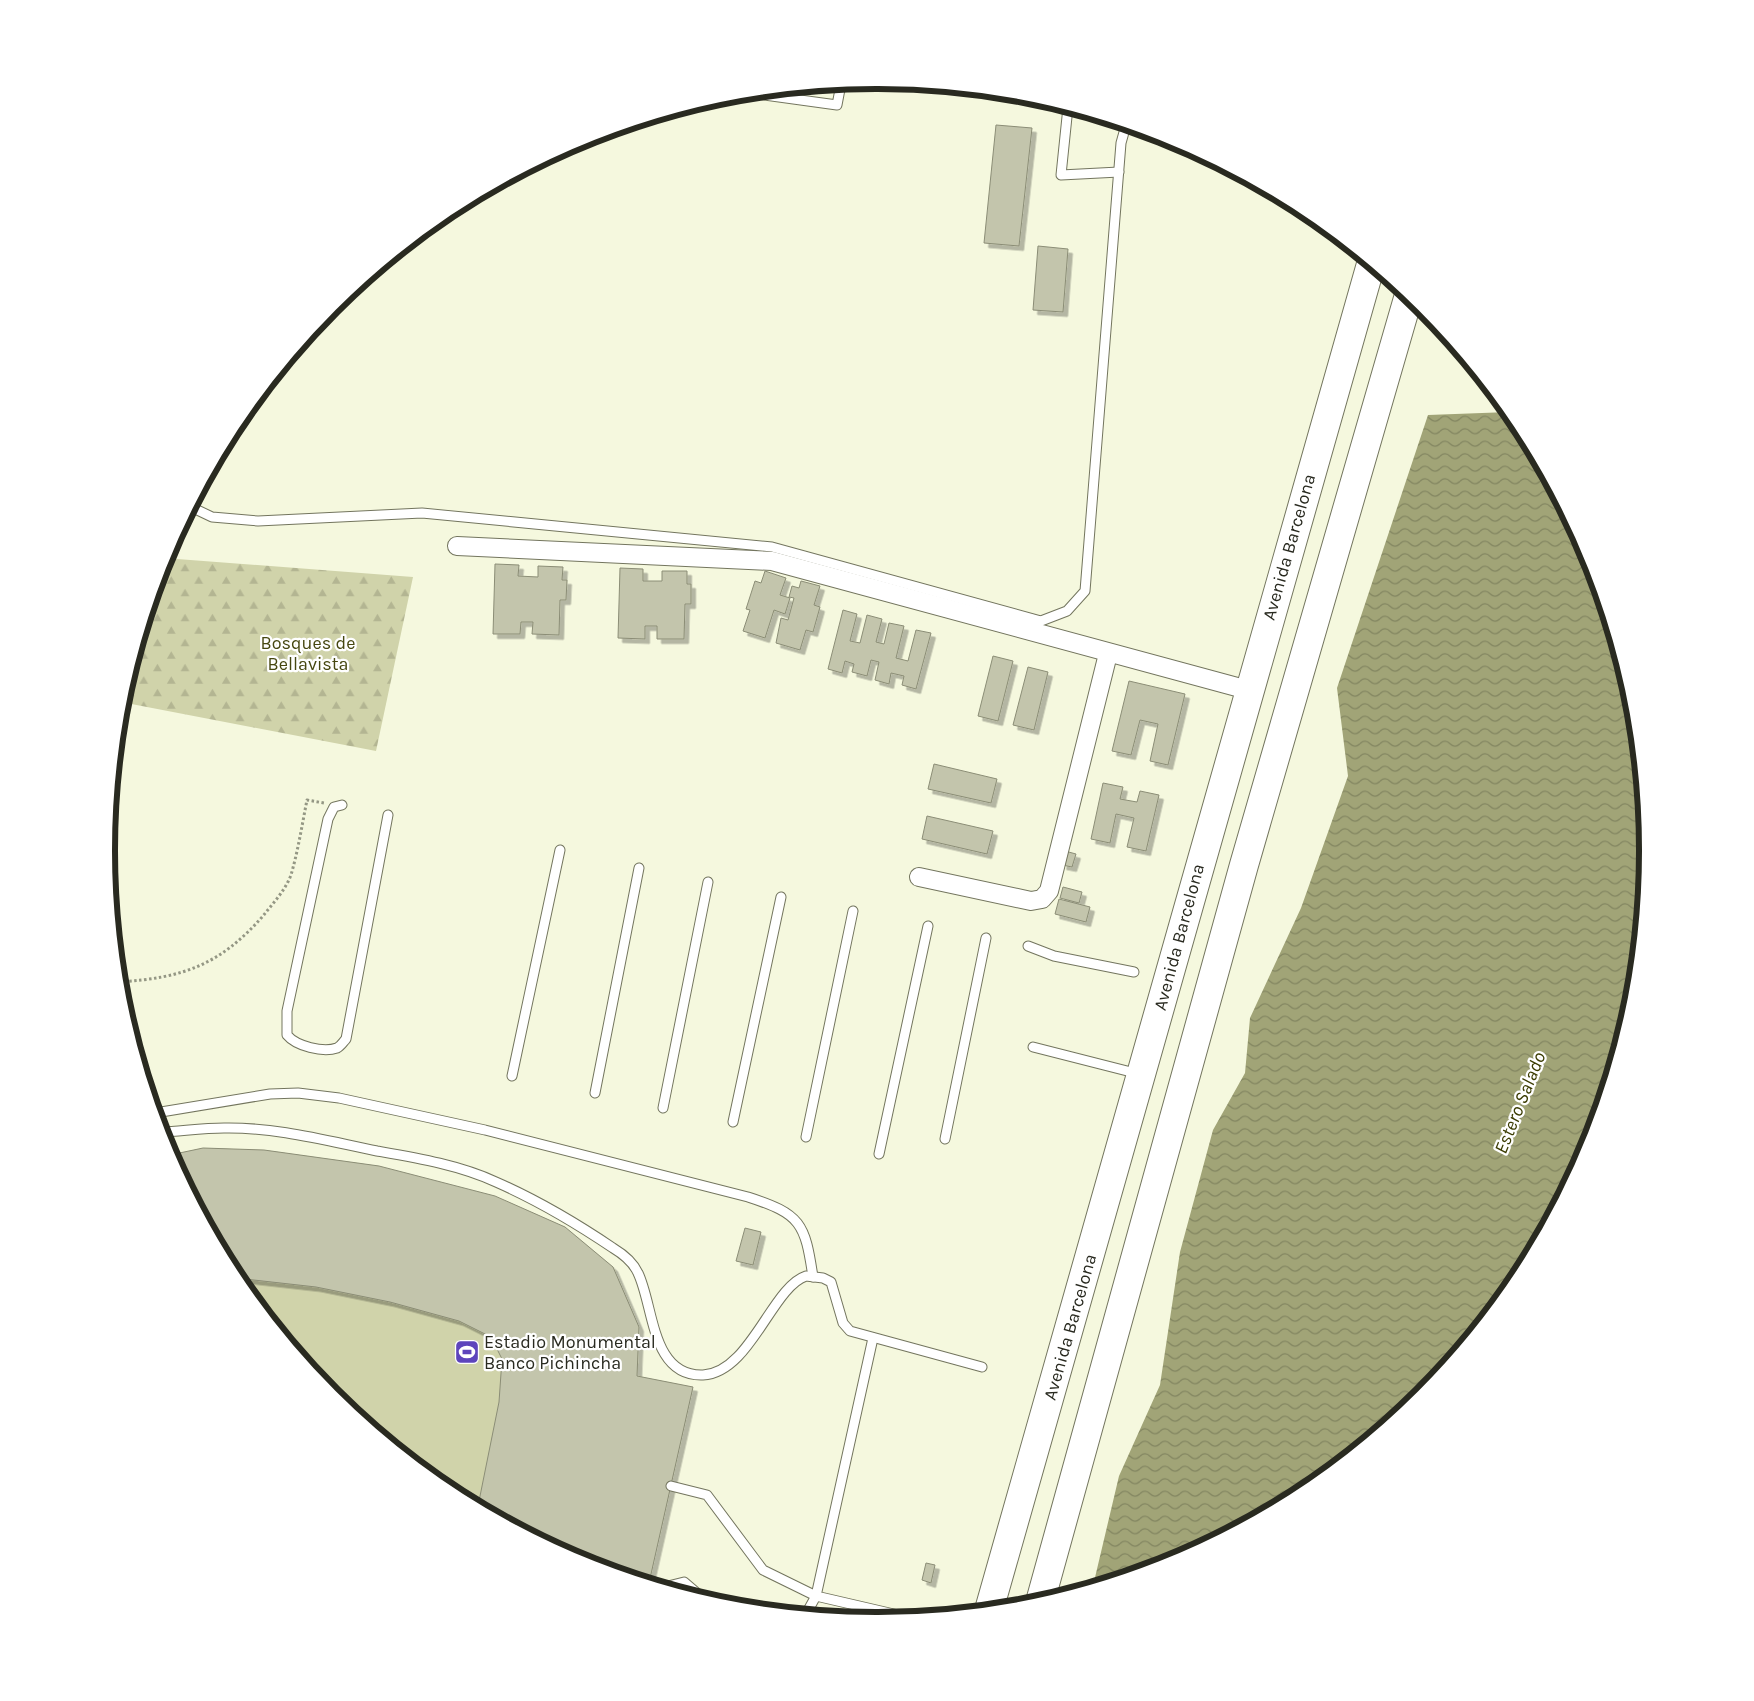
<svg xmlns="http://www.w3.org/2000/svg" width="1754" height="1701" font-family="Karla,sans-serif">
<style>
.green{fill:#d0d3aa}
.forest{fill:url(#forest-firs)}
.water{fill:url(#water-waves)}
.building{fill:#c3c5ac;stroke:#8b8d76;filter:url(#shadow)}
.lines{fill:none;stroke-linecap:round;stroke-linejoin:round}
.service-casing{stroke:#73755e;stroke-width:11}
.minor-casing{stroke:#73755e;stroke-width:20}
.primary-casing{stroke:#73755e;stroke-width:30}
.path{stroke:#949784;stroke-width:3;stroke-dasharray:2.5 2.5;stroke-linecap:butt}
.service{stroke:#fff;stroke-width:9}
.minor{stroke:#fff;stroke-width:18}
.primary{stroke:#fff;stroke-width:28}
.labels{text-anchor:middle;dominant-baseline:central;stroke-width:4.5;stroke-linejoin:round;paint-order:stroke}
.street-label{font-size:18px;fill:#292a20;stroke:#fff}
.park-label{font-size:18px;fill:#464710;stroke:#fff}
.poi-label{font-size:18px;fill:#292a20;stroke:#fff;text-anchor:start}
.water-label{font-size:19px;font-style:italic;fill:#3b3c02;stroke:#fff}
.rim{fill:none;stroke:#292a20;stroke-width:6}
</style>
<defs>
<pattern id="forest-firs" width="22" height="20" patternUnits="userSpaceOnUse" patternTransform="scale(1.25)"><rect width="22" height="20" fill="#d0d3aa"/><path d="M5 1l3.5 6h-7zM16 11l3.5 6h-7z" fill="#b3b592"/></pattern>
<pattern id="water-waves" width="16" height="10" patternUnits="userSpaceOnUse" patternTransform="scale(1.25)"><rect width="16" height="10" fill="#a1a477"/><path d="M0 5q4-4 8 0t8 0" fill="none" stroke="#838661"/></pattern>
<filter id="shadow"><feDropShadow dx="4.5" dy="4.5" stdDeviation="0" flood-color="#0004"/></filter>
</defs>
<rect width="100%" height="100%" fill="#f5f8de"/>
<polygon class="green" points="203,1148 264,1150 379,1166 613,1267 639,1327 637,1376 693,1387 649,1583 582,1562 449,1491 332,1395 236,1278 170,1155"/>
<polygon class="forest" points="164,558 413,577 376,751 121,702"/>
<polygon class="water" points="1509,412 1518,423 1589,556 1633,700 1647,851 1633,1001 1589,1146 1517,1279 1422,1396 1305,1491 1172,1562 1093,1586 1119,1476 1160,1385 1180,1252 1213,1130 1245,1073 1250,1018 1301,908 1348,776 1337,688 1428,415"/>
<g class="building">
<polygon points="996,125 1032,128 1019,246 984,243"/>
<polygon points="1038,246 1068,249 1063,312 1033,310"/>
<polygon points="495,564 519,565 518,576 538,577 538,566 563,567 562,580 567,580 566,600 560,600 559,635 532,634 533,622 521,622 520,634 493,634"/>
<polygon points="620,568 643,569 643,581 662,581 662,571 687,571 687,584 691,584 691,604 685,604 684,639 657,639 657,626 645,626 645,639 618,638"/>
<polygon points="765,571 786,578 780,595 790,598 785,614 774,610 765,638 743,631 750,610 746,609 755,581 761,583"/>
<polygon points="801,581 820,586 814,605 820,607 813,632 806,630 800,650 776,643 781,618 788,620 794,598 789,597 792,586 799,588"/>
<polygon points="843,610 857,614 850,641 860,643 867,615 882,619 876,642 884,644 889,623 904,626 896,658 908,661 916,630 931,633 916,689 902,685 904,676 891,673 889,684 875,680 879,662 871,660 867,676 852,672 854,664 845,661 842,673 828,669"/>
<polygon points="993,656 1013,661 998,721 978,716"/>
<polygon points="1028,667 1048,672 1034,730 1013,725"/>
<polygon points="1129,681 1185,694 1168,765 1150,761 1158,724 1140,720 1131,755 1112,751"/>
<polygon points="934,764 997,779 991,803 928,789"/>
<polygon points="1103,783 1123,787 1120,799 1137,802 1140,791 1159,795 1146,851 1127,847 1134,818 1116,814 1110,843 1091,839"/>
<polygon points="927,816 993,831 987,854 922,839"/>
<polygon points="1065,851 1076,854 1072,867 1062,865"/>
<polygon points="1063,887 1082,892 1079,903 1060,898"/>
<polygon points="1059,899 1090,907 1086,922 1055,914"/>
<polygon points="203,1148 264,1150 379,1166 495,1196 565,1227 613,1267 639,1327 637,1376 693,1387 649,1583 582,1562 478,1506 499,1402 502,1359 491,1337 459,1321 390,1302 316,1287 236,1278 170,1155"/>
<polygon points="745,1228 761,1232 753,1265 736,1261"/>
<polygon points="926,1563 935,1565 931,1583 922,1580"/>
</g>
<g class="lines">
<defs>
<g id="service">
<polyline points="749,93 837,105 841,84"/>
<polyline points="1068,107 1061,175 1119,172"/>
<polyline points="191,507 212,517 258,521 422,513 772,547 1041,621 1067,611 1085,591 1121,143 1126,125"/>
<path d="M342 805 334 807 328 819 287 1011V1035C296 1046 323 1053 337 1048 341 1046 343 1042 346 1039L388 815"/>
<polyline points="1028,946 1054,956 1134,972"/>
<polyline points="1033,1047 1139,1074"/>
<polyline points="512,1076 560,850"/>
<polyline points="595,1093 639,868"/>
<polyline points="663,1108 708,882"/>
<path d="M155 1113 270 1094 298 1093 339 1098 485 1130 748 1197C801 1214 805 1223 813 1277"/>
<polyline points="733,1122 781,897"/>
<path d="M161 1132C182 1131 203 1128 224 1128 276 1127 327 1141 377 1151 417 1158 459 1165 496 1182 537 1200 576 1223 613 1248 623 1254 633 1262 638 1273 654 1306 651 1377 703 1375 750 1373 772 1287 806 1276L823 1278 831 1282 843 1323 850 1331 982 1367"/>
<polyline points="806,1137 853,911"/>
<polyline points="945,1139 986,938"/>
<polyline points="879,1154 928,926"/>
<polyline points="873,1338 816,1596 911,1618"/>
<polyline points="671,1486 707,1495 763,1570 816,1596 806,1614"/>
<polyline points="664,1587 684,1582 698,1594 698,1598"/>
</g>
<g id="minor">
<polyline points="457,546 772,561 1248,690"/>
<polyline points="919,877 1031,901 1042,899 1049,891 1108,654"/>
</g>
<g id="primary">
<polyline points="1040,1602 1244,865 1409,295"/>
<path d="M989 1610C1118 1162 1241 712 1371 264"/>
</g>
</defs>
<use href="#service" class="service-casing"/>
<use href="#minor" class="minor-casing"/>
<use href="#primary" class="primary-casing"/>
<path class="path" d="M119 982C183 978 220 965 263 916 273 903 285 891 291 875 298 851 302 825 307 800L324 803"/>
<use href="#service" class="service"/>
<use href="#minor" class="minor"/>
<use href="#primary" class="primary"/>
</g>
<defs>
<symbol id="stadium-square" viewBox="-11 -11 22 22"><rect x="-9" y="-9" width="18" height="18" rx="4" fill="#5d44bc" stroke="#fff"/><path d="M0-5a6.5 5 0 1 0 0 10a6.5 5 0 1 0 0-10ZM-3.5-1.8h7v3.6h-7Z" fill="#fff"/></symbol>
</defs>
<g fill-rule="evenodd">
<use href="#stadium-square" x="453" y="1338" width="28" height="28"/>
</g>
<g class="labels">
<g class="street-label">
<text transform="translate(1289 547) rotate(-74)">Avenida Barcelona</text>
<text transform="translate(1179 937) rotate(-75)">Avenida Barcelona</text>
<text transform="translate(1070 1327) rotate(-74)">Avenida Barcelona</text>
</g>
<g class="park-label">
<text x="308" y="643">Bosques de<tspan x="308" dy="21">Bellavista</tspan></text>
</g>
<g class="poi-label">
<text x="484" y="1342">Estadio Monumental<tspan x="484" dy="21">Banco Pichincha</tspan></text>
</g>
<g class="water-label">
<text transform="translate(1520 1103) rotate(-68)">Estero Salado</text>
</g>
</g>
<path d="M0 0H1754V1701H0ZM876 89H878A761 761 0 0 1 1639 850V851A761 761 0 0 1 878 1612H876A761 761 0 0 1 115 851V850A761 761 0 0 1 876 89Z" fill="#fff" fill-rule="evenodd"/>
<path class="rim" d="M876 89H878A761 761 0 0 1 1639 850V851A761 761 0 0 1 878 1612H876A761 761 0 0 1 115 851V850A761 761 0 0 1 876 89Z"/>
</svg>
